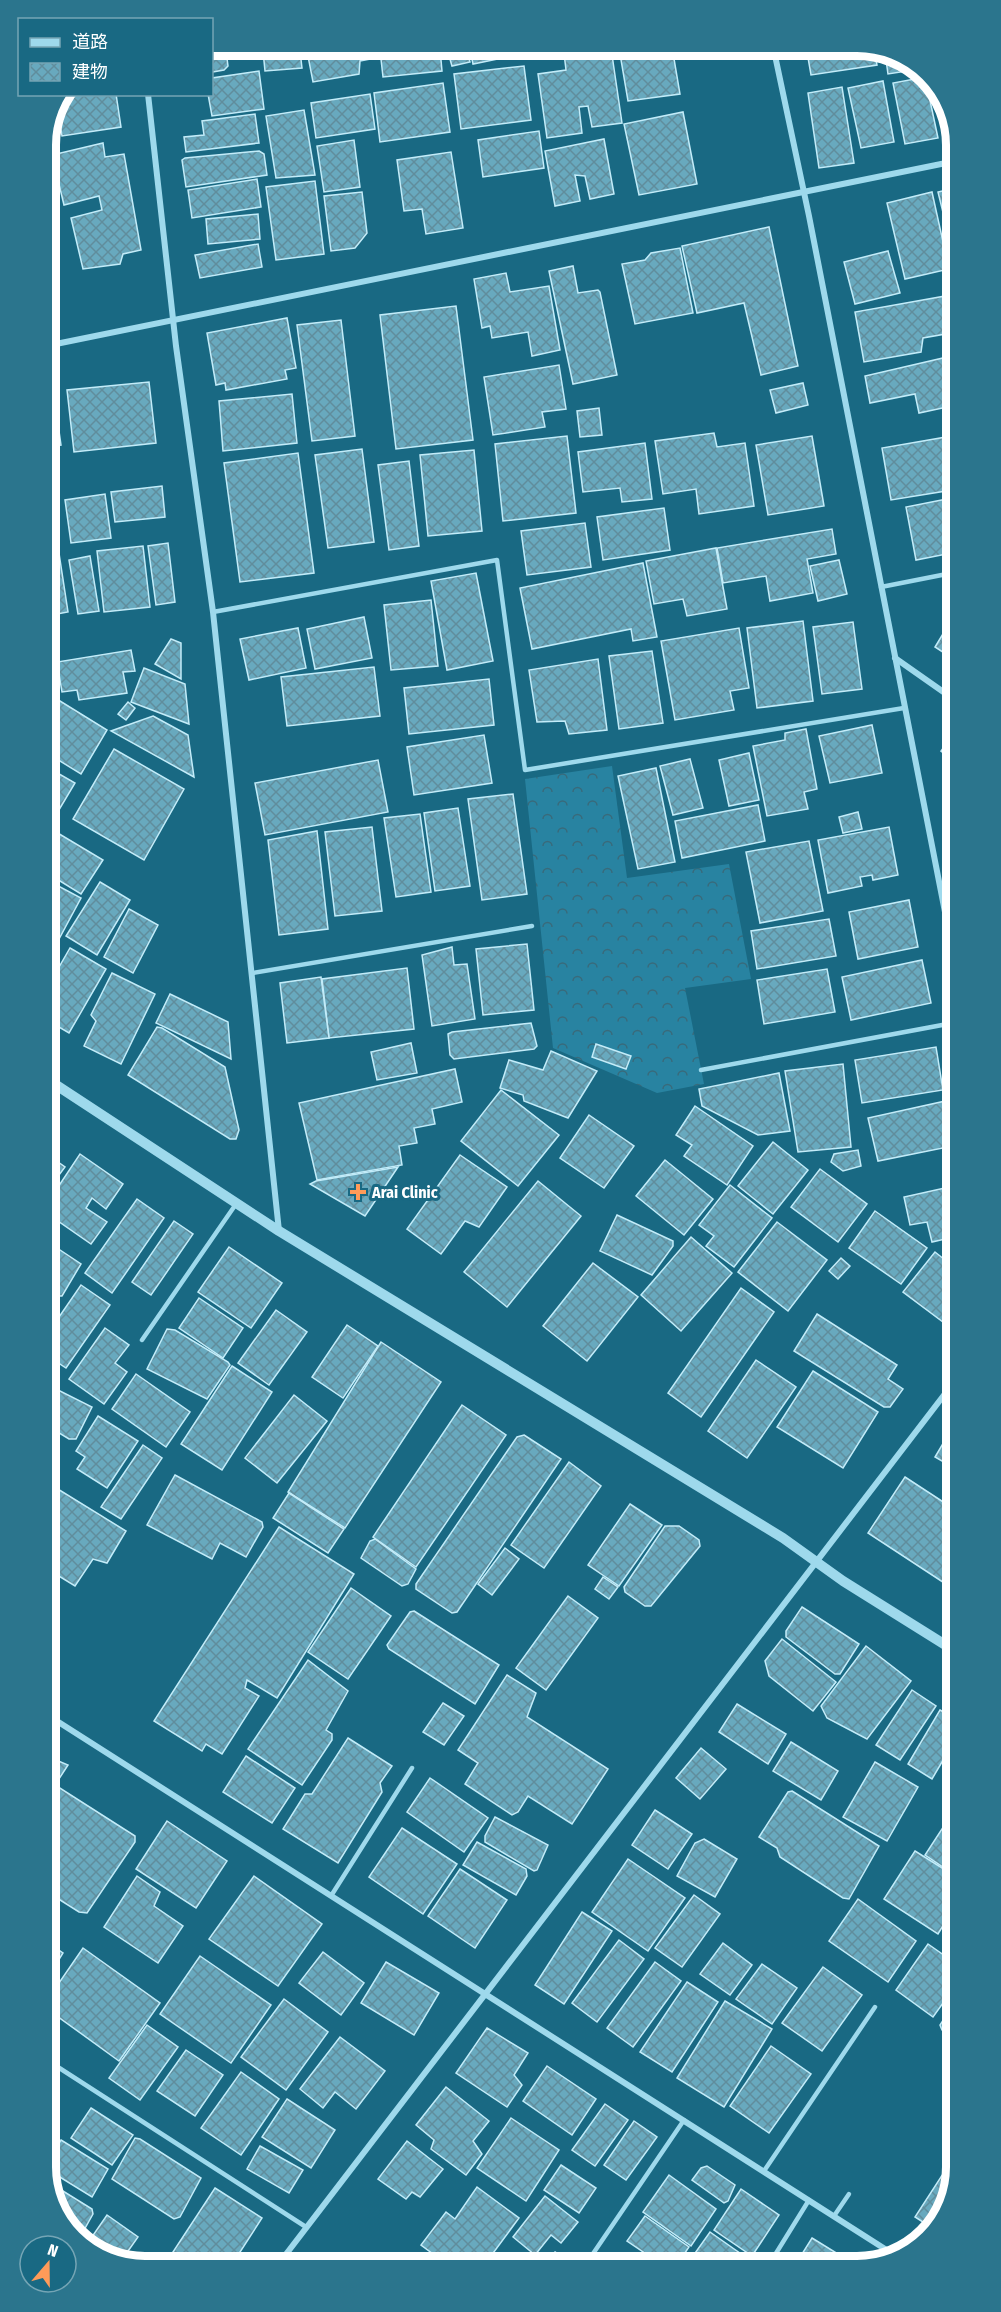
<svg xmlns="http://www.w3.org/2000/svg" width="1001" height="2312" font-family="'Fira Sans Condensed','Noto Sans JP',sans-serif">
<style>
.forest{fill:url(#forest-crowns)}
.building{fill:url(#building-cross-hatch);stroke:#c3ecf9;stroke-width:1.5}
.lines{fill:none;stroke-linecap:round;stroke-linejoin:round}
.service{stroke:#9ed9ec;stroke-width:4.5}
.minor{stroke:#9ed9ec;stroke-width:6}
.tertiary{stroke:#9ed9ec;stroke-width:10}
.poi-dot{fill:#ff9b59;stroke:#196983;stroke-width:2}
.labels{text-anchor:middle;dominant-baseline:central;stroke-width:6;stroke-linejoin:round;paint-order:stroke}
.poi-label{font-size:16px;font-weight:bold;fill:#fff;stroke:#196983;text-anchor:start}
.rim{fill:none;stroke:#fff;stroke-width:8}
</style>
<defs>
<pattern id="forest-crowns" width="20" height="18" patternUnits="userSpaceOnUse" patternTransform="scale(1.5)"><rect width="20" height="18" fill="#2883a1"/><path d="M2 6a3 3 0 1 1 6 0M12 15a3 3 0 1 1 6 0" fill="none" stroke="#386a7b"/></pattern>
<pattern id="building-cross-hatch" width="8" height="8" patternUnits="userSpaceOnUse" patternTransform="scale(1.5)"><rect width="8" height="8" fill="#68a9be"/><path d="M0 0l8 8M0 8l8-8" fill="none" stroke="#608d9c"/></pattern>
</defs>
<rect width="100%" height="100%" fill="#196983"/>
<polygon class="forest" points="612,766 627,878 729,864 751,979 685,988 704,1084 657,1093 553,1048 525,779"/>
<g class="building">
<polygon points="863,45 874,49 877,65 811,75 806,46"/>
<polygon points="672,47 680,94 628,101 619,48"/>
<polygon points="537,48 538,51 506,57 505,49"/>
<polygon points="611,48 622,123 592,127 588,106 579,107 582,133 547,138 538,74 566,70 564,53"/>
<polygon points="440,49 442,71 383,77 380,50"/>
<polygon points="447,49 466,49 470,62 452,66"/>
<polygon points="470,49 502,49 503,58 473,64"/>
<polygon points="375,50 376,58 360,61 359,74 313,82 307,51"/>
<polygon points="212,51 226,51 228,66 224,70 212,72"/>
<polygon points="263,51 300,51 302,68 265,71"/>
<polygon points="885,53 917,66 920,69 888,74"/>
<polygon points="524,66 531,120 461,129 454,74"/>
<polygon points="259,71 264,109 212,116 208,94 212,94 212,78"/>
<polygon points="925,77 938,138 905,144 893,83"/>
<polygon points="883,81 894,142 861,148 848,88"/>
<polygon points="443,83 450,132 380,142 374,93"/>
<polygon points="842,87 854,163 819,168 808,93"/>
<polygon points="65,94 116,94 121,127 62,136 58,110"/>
<polygon points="370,94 375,129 316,138 311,103"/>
<polygon points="304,110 315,175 276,178 266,116"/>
<polygon points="683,112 697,184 639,195 624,124"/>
<polygon points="255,114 259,143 186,152 184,137 204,135 202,121"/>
<polygon points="50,127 52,141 45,142 45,138"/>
<polygon points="539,131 544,168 483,177 478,140"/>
<polygon points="604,139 614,194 590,199 585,176 575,175 580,201 555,206 545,151"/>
<polygon points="354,140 360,187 324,192 317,146"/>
<polygon points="103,143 105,157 124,154 141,250 123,254 120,264 83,269 71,218 102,210 99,196 64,205 52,155"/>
<polygon points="259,151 264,154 267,175 186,187 182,160 185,158"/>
<polygon points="451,152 463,228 426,234 422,209 404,211 397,160"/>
<polygon points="51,164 58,212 45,214 45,165"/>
<polygon points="257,179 261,207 192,218 188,190"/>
<polygon points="315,181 324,254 276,260 266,187"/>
<polygon points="951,189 951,245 938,192"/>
<polygon points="362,192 367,233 355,248 331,251 324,196"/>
<polygon points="932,192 949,269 905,279 887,203"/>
<polygon points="258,214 260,239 208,244 206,219"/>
<polygon points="769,227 798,366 761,375 744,303 697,313 682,246"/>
<polygon points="258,244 262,267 200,278 195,255"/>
<polygon points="680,248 693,313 635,324 622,264 645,260 651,253"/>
<polygon points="888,251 900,293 855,304 844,262"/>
<polygon points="573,266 578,293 598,290 600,292 617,375 573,384 549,271"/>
<polygon points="506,273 510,292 549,286 560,350 532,356 528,332 492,338 490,326 482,328 474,279"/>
<polygon points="951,295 951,333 923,338 921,352 864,362 855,312"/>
<polygon points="456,306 473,440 396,449 380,315"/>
<polygon points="287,318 296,368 285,370 287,379 226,390 225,383 216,385 207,333"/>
<polygon points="341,320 355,436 312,441 297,325"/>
<polygon points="943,358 952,406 919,413 915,394 870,403 865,376"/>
<polygon points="559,365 566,409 542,412 545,427 493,435 484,377"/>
<polygon points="149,382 156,443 74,452 67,390"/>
<polygon points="803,383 808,405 776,413 770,390"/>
<polygon points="53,389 61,445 46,447 46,390"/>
<polygon points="292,394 297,443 223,451 219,401"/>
<polygon points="599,408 602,435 580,437 577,411"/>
<polygon points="714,433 717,447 745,443 754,506 699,514 696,489 663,494 655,441"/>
<polygon points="567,436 576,513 503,521 495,444"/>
<polygon points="812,436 824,506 768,515 756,445"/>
<polygon points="952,436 952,490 891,500 882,448"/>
<polygon points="645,443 652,499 622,502 620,488 583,492 578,452"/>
<polygon points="362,449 374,542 328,548 315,455"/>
<polygon points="474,450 482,531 428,536 420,455"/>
<polygon points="298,453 314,573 240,582 224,463"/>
<polygon points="409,461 419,546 389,550 378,465"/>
<polygon points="162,486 165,517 115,522 111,492"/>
<polygon points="105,494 111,538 71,543 65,500"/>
<polygon points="952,498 952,553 916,560 906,507"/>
<polygon points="664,508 670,550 603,560 597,517"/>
<polygon points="53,514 68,612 46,616 46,515"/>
<polygon points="585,523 591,567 527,575 521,531"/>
<polygon points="832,529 836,554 807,559 813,593 770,601 766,576 723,583 717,548"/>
<polygon points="168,543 175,602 156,605 148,546"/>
<polygon points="143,546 150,607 104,612 97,551"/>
<polygon points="716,548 727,609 687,616 683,599 654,604 646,561"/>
<polygon points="90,556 99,611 78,614 69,560"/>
<polygon points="839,560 847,594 818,601 810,566"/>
<polygon points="643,563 657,637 633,641 631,629 532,649 520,588"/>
<polygon points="476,573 493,661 447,670 431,581"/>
<polygon points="431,600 438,666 391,670 384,605"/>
<polygon points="364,617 372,658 315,669 307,629"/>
<polygon points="952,619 952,658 935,647"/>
<polygon points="803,621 813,701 757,708 747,628"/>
<polygon points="853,622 862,689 822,694 813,627"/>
<polygon points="298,628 306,668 249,680 240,639"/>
<polygon points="739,628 749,688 730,691 734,710 675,720 661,641"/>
<polygon points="171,639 181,643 181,679 155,664"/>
<polygon points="131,650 135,671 123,672 127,693 79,700 77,690 62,692 57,662"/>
<polygon points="652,651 663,723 619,729 609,656"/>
<polygon points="598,659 607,730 569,734 565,721 537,722 529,670"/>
<polygon points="374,667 380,716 287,726 281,677"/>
<polygon points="144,668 185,684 189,724 131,702"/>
<polygon points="489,679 494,725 409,734 404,688"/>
<polygon points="47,693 107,730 81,774 47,753"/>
<polygon points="128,702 135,708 126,720 118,714"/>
<polygon points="153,716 188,735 194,777 111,731"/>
<polygon points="872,725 882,773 830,783 819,736"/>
<polygon points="806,729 817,789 804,792 808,809 767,816 753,746 785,740 785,733"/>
<polygon points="484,735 492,783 414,795 407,747"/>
<polygon points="952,736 952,760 941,751"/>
<polygon points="114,749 184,789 144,860 73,819"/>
<polygon points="749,753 759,800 729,806 719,760"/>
<polygon points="690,759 703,808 673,815 660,766"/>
<polygon points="378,760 388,812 265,835 255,783"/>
<polygon points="47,767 75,783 47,830"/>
<polygon points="656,768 675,862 638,869 618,776"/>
<polygon points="513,794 527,894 482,900 468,799"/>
<polygon points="758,805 765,841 682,858 675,821"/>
<polygon points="458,808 470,886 435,891 424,813"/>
<polygon points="858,812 862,829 843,833 839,817"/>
<polygon points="420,814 431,892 396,897 384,818"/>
<polygon points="372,827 382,911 335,916 325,832"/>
<polygon points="889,827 898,875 873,880 872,875 860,877 862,886 828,893 818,840"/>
<polygon points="317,831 328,929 279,935 268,840"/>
<polygon points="56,832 103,860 81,894 47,873 47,846"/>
<polygon points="809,841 823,911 760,923 746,852"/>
<polygon points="47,880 81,898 59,939 47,933"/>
<polygon points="100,882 130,900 97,955 66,936"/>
<polygon points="909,900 918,947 858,959 849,912"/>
<polygon points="129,909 158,925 133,973 104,957"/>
<polygon points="829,919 836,956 757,969 751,931"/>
<polygon points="47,938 58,945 47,963"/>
<polygon points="527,944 534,1010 483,1015 476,949"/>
<polygon points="452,947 454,965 467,964 475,1019 432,1026 422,955"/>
<polygon points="70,948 106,969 69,1033 47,1020 47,988"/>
<polygon points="922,960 931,1003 851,1020 842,977"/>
<polygon points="407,968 414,1029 329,1038 322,979"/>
<polygon points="827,969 835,1012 764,1024 757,980"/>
<polygon points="112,973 155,994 121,1064 84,1046 96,1021 91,1015"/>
<polygon points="321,977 329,1038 287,1043 280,983"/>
<polygon points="170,994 228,1022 231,1059 156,1023"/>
<polygon points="531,1023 537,1046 534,1049 454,1059 450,1055 448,1034 452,1032"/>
<polygon points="157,1027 162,1028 225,1067 239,1130 236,1139 230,1139 128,1075"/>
<polygon points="411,1043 417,1073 377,1080 371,1052"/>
<polygon points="596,1044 631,1056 626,1069 592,1057"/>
<polygon points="936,1047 943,1090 862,1103 855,1060"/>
<polygon points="551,1051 597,1071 568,1118 524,1101 523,1095 500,1088 509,1060 543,1070"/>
<polygon points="843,1064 851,1147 798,1152 785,1071"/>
<polygon points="455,1069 462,1102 432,1109 435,1124 414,1128 417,1143 399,1146 402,1165 317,1180 299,1103"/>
<polygon points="779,1073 790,1131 758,1135 702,1106 699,1089"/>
<polygon points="501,1090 559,1135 518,1186 461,1141"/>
<polygon points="950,1100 953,1117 953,1146 878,1161 868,1118"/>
<polygon points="695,1106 753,1146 727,1185 684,1156 692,1145 676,1135"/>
<polygon points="589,1115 634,1146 604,1188 560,1158"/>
<polygon points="48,1136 58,1144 48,1155 65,1167 48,1190"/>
<polygon points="773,1142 808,1170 773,1214 738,1186"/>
<polygon points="858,1150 861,1166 843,1171 831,1162 834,1154"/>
<polygon points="80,1154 123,1184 106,1209 92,1198 86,1208 107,1222 91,1244 48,1214 48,1202"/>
<polygon points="460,1155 507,1187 479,1227 465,1221 441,1254 407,1229"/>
<polygon points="665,1160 713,1199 684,1235 636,1196"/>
<polygon points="398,1167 365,1216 310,1184 316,1181"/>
<polygon points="820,1169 867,1204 838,1242 791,1207"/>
<polygon points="538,1181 581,1216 507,1307 464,1272"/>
<polygon points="730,1185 772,1218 734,1267 706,1246 714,1236 699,1225"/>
<polygon points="954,1186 954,1237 932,1242 927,1222 910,1225 904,1197"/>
<polygon points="137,1199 164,1218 112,1293 85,1273"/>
<polygon points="875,1211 927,1248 901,1284 849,1248"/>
<polygon points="617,1215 673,1241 673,1246 652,1275 600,1251"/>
<polygon points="174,1221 193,1234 151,1295 132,1282"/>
<polygon points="777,1222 827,1260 788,1311 738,1272"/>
<polygon points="691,1237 732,1273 681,1331 641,1295"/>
<polygon points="48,1242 81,1264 62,1296 56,1296 48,1291"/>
<polygon points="229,1247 282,1283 251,1328 198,1292"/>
<polygon points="935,1252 954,1267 954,1325 951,1328 903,1292"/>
<polygon points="841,1258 850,1266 838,1279 829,1271"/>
<polygon points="593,1263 638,1297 587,1361 543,1326"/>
<polygon points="81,1285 110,1305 66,1368 48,1356 48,1333"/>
<polygon points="741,1288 774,1312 701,1417 668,1393"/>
<polygon points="199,1298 243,1328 223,1358 179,1328"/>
<polygon points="276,1310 307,1332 269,1385 238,1363"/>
<polygon points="817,1314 897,1365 888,1379 903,1389 890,1407 884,1407 794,1351"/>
<polygon points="347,1325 378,1346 343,1398 312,1377"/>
<polygon points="105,1328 129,1345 115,1363 127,1372 104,1404 69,1379"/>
<polygon points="167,1329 175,1330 228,1362 230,1365 207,1399 147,1369"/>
<polygon points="381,1342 441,1382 345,1528 288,1492"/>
<polygon points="756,1360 796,1387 747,1458 708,1431"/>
<polygon points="232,1366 272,1392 222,1470 181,1444"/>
<polygon points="813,1371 878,1412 843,1468 777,1427"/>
<polygon points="136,1374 190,1412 166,1447 112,1409"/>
<polygon points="48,1385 92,1407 76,1439 69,1439 56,1431 48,1434"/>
<polygon points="294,1395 327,1421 277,1483 245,1458"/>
<polygon points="462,1405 506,1435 416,1567 373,1537"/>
<polygon points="98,1416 138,1441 107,1488 77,1469 85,1457 76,1451"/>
<polygon points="954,1425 954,1468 935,1457"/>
<polygon points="524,1435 561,1459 457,1612 452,1613 416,1589 416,1584 517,1437"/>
<polygon points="143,1445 162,1458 121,1519 101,1507"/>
<polygon points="569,1462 601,1486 544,1568 511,1545"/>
<polygon points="175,1475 262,1522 263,1527 246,1557 220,1543 212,1559 147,1525"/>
<polygon points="905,1477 954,1509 955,1590 868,1533"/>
<polygon points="48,1483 126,1531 107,1563 93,1559 75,1586 49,1570"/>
<polygon points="289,1493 344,1529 328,1553 273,1518"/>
<polygon points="630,1504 662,1525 619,1586 588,1565"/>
<polygon points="665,1526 679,1526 699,1540 700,1546 651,1606 645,1606 625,1592 624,1587"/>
<polygon points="279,1527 354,1574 277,1698 247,1680 245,1688 259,1696 222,1754 206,1744 202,1751 154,1721"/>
<polygon points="375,1539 416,1569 408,1584 402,1586 361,1558 370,1541"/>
<polygon points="505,1548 519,1559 492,1595 478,1584"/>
<polygon points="603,1577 618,1587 609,1599 595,1589"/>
<polygon points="351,1588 391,1616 348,1679 308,1652"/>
<polygon points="568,1596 598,1618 546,1690 516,1668"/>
<polygon points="802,1607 859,1644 840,1674 835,1674 786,1637 786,1631"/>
<polygon points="414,1611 499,1665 475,1704 389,1649 387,1645 410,1612"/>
<polygon points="782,1639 836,1682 813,1711 769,1676 765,1661"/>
<polygon points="866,1646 911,1681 867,1739 827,1718 821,1706"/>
<polygon points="308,1660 348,1691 326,1730 332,1734 332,1740 302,1785 248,1749"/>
<polygon points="507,1675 536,1693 527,1717 608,1769 572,1824 528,1796 518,1812 512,1815 465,1784 478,1763 458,1750"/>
<polygon points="912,1690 936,1706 900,1760 876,1745"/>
<polygon points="443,1703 464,1716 444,1745 423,1732"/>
<polygon points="737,1704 786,1734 768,1764 719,1732"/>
<polygon points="940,1710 955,1719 955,1740 932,1779 908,1764"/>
<polygon points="348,1738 392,1766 380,1783 382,1792 338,1863 283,1829 305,1794 312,1794"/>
<polygon points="791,1742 838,1771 821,1800 773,1771"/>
<polygon points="701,1748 726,1769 700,1799 676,1778"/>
<polygon points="246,1756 295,1788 272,1823 223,1792"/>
<polygon points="49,1757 68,1765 55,1785 135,1836 135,1842 87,1913 79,1912 49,1893"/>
<polygon points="875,1762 918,1787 887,1841 843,1817"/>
<polygon points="430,1778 488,1818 464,1852 407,1812"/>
<polygon points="792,1791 879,1846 849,1899 843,1898 780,1857 777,1848 759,1837 788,1792"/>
<polygon points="955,1809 955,1875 925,1855"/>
<polygon points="655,1810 692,1834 668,1869 632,1845"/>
<polygon points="495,1817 548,1845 537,1870 534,1871 485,1842 485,1836"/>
<polygon points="167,1821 227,1861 196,1908 136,1869"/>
<polygon points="402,1828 457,1864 423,1914 369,1877"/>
<polygon points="704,1839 737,1859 715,1897 677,1876 695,1843"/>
<polygon points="477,1842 526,1869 527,1876 516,1895 463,1865"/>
<polygon points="915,1851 955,1876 955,1906 938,1934 884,1899"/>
<polygon points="628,1859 685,1898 648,1951 592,1912"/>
<polygon points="460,1869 507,1900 475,1948 428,1916"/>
<polygon points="137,1876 160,1892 154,1906 183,1926 158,1963 104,1927"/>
<polygon points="254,1876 322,1924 278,1986 209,1939"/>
<polygon points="694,1895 720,1914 682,1967 655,1948"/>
<polygon points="858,1899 916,1941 888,1982 829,1941"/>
<polygon points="582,1912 612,1931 564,2004 535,1985"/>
<polygon points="955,1917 955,1942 944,1935"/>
<polygon points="619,1940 644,1959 597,2022 572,2003"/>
<polygon points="723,1943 752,1965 730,1995 700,1974"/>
<polygon points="50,1944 63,1953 50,1974"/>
<polygon points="928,1944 955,1963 956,1985 933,2017 896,1990"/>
<polygon points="83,1948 160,2003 119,2061 50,2011 50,1996"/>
<polygon points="323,1952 364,1983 341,2015 299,1983"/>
<polygon points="200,1956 271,2005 231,2063 160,2014"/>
<polygon points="386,1962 439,1993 414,2035 361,2003"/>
<polygon points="655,1962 681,1981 633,2047 607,2028"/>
<polygon points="762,1964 797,1988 772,2024 736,1999"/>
<polygon points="823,1967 862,1995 822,2051 782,2023"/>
<polygon points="687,1982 718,2002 672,2072 640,2052"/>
<polygon points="284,1999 328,2032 286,2090 241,2057"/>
<polygon points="956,2000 956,2039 942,2030 940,2025"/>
<polygon points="725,2001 772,2029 724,2107 677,2078"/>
<polygon points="147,2025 178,2047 140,2100 109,2078"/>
<polygon points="487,2028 528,2053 514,2075 522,2085 507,2107 456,2073"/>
<polygon points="340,2037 385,2071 356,2109 335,2092 323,2108 300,2089"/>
<polygon points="771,2046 811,2074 769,2133 730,2106"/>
<polygon points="186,2050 223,2075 195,2116 157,2091"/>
<polygon points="547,2066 596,2099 572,2135 523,2101"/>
<polygon points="241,2072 279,2099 241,2155 201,2128"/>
<polygon points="446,2087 489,2121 473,2141 482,2154 466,2175 431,2149 434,2140 416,2125"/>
<polygon points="287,2099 335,2130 311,2168 262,2137"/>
<polygon points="605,2104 628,2120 595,2166 572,2150"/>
<polygon points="91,2108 133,2135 112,2165 71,2138"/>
<polygon points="511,2118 559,2150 526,2201 477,2168"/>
<polygon points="634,2121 657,2137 626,2180 604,2165"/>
<polygon points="135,2138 140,2139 201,2178 180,2217 174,2219 112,2179"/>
<polygon points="61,2140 108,2169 92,2197 50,2171 50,2158"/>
<polygon points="407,2141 443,2169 420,2197 412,2192 406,2199 378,2179"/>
<polygon points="260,2146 303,2170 289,2193 247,2169"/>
<polygon points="950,2163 956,2168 934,2229 915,2217"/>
<polygon points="561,2165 596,2188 579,2213 544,2190"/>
<polygon points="707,2166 735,2185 728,2201 724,2203 692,2180 701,2168"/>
<polygon points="669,2175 716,2209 691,2246 643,2212"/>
<polygon points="50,2183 92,2209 93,2214 79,2239 50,2199"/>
<polygon points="477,2187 519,2218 485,2264 448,2265 421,2245 446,2212 455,2219"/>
<polygon points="215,2188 262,2218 231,2266 190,2266 171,2255"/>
<polygon points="741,2189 779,2215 752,2256 714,2230"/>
<polygon points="545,2196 578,2222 561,2243 551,2235 535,2255 513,2237"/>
<polygon points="107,2215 138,2237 121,2261 85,2247"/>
<polygon points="645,2216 689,2247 678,2263 653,2263 655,2260 627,2241"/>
<polygon points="710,2232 744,2256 740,2263 688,2263"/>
<polygon points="812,2238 838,2254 832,2262 797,2262"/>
<polygon points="555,2252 569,2261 567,2264 547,2264"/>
<polygon points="141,2254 159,2267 133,2265"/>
<polygon points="328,2256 340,2265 321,2266"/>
</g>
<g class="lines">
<g class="service">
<polyline points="881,587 952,573"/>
<polyline points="213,612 497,560 525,770 904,708"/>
<polyline points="253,973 532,926"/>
<polyline points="47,1025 50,1021"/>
<polyline points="701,1070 953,1023"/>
<polyline points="142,1340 236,1204"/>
<polyline points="331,1896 412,1768"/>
<polyline points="50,2062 306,2227"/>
<polyline points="764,2171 875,2007"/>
<polyline points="834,2216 849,2194"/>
<polyline points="770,2263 809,2200"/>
<polyline points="586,2264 684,2120"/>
</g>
<g class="minor">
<polyline points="773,46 809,216 953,953"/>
<polyline points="148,94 176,346 213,612 279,1231"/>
<polyline points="46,346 951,162"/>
<polyline points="895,658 952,698"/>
<polyline points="49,1716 896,2256"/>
<polyline points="277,2266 954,1382"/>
</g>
<polyline class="tertiary" points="47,1079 279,1231 783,1538 843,1581 955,1651"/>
</g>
<path class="poi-dot" d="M355 1183h6v6h6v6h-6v6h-6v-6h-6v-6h6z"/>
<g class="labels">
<g class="poi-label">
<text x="372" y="1192">Arai Clinic</text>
</g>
</g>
<path d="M0 0H1001V2312H0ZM145 56H857A89 89 0 0 1 946 145V2167A89 89 0 0 1 857 2256H145A89 89 0 0 1 56 2167V145A89 89 0 0 1 145 56Z" fill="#2b758d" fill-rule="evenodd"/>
<path class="rim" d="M145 56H857A89 89 0 0 1 946 145V2167A89 89 0 0 1 857 2256H145A89 89 0 0 1 56 2167V145A89 89 0 0 1 145 56Z"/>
<rect x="18" y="18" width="195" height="78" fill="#196983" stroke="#75a5b5" stroke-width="1.5"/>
<rect x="30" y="38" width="30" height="9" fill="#9ed9ec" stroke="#75a5b5" stroke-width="1.5"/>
<text x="72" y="48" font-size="18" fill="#ffffff">道路</text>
<rect x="30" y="63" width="30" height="18" fill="url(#building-cross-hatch)" stroke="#75a5b5" stroke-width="1.5"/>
<text x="72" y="78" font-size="18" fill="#ffffff">建物</text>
<g transform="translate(48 2264) rotate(20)"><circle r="28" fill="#196983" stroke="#75a5b5" stroke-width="1.5"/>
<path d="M0-4.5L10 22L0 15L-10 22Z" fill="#ff9b59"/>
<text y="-9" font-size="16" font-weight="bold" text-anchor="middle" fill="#ffffff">N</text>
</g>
</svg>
